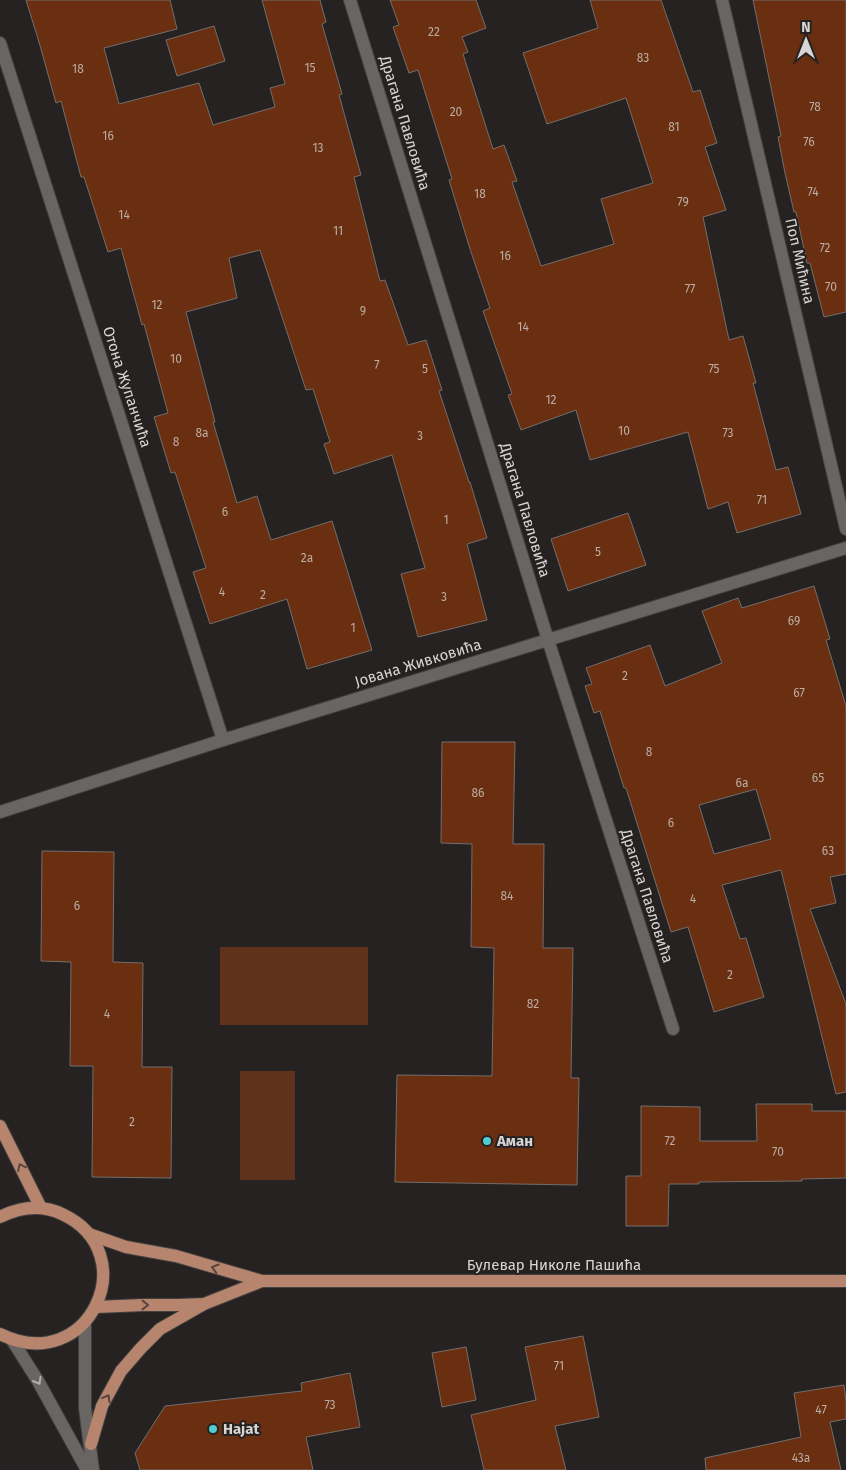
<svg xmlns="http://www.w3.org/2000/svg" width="846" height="1470" font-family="'Fira Sans',sans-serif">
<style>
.green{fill:#60321c}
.building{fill:#6a2f10;stroke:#726e6c;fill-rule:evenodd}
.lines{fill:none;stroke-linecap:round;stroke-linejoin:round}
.minor-casing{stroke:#434140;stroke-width:14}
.major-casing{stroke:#434140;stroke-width:14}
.minor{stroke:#696563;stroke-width:12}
.major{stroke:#b7856e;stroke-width:12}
.oneway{stroke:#59453c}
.oneway2{stroke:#b1aead}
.poi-dot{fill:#52cdcd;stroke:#262221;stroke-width:2}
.labels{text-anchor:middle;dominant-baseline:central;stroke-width:4;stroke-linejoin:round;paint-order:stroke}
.number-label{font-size:12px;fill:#bcaca4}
.street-label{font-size:15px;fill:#d8d6d5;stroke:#262221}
.poi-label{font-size:15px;font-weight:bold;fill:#d8d6d5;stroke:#262221;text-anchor:start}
</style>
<rect width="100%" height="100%" fill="#262221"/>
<g class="green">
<rect x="220" y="947" width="148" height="78"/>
<rect x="240" y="1071" width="55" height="109"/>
</g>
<g class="building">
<polygon points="26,0 170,0 177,29 104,48 119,104 199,83 213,125 275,107 270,88 285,84 262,0 320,0 326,22 322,24 342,94 339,95 361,175 354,177 380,281 385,280 408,345 426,340 442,390 439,391 469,482 470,482 487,538 467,544 487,620 418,637 401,574 425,568 392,455 334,474 324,444 330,442 313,389 306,390 260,250 229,258 237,298 186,312 215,422 213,422 237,503 257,496 271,540 332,521 372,650 307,669 287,599 210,624 193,572 206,568 175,472 171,473 154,417 168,413 144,324 142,325 121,248 108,252 84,177 81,177 61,101 56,103 39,42"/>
<polygon points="390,0 476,0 486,28 462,37 468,52 463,54 493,149 504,145 517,181 512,182 541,266 614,244 601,199 653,183 626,98 547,124 523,53 598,28 590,0 661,0 693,92 700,90 717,143 705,147 726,210 703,217 729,340 743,336 756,383 753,383 776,470 788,467 801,514 737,533 728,502 708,509 688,432 590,460 576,410 521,430 508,395 512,394 483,311 490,308 470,249 449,180 452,179 418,70 409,73 393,27 399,25"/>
<polygon points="753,0 846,0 846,312 824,317 810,263 807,263 796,212 794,212 785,173 778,137 781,136"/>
<polygon points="214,26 225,61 177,76 166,40"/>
<polygon points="628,513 646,565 568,591 551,539"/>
<path d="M814 586 830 639 826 640 846 706V874L830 877 836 903 810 909 846 1004V1092L836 1094 781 870 722 885 740 939 746 938 764 997 714 1012 688 927 671 932 626 788H624L600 711 594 713 585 686 592 684 586 668 650 645 665 686 722 663 702 611 738 598 742 608ZM756 789 771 839 714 854 699 805Z"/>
<polygon points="442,742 515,742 513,844 544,844 543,948 573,948 571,1078 579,1078 577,1185 395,1182 397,1075 492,1076 494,948 471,947 472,844 441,843"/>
<polygon points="42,851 114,852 113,962 143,963 142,1067 172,1067 171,1178 92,1177 93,1066 70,1066 71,962 41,961"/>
<polygon points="756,1104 812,1104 812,1111 846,1111 846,1178 802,1179 802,1181 699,1182 699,1184 669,1184 668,1226 626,1226 626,1176 641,1176 641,1106 700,1107 700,1141 757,1141"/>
<polygon points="583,1336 599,1417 555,1426 566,1470 484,1470 471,1415 536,1400 525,1347"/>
<polygon points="466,1347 476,1400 442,1407 432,1353"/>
<polygon points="350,1373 360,1427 306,1437 313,1470 140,1470 135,1453 165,1406 302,1391 301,1383"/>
<polygon points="844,1385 846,1401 846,1419 830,1422 841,1470 706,1470 705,1458 801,1437 794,1393"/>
</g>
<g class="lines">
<defs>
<g id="minor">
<polyline points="350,0 548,640 673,1029"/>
<polyline points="722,0 846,529"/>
<polyline points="0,43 223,740"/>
<polyline points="0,812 223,740 846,548"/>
<polyline points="85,1322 85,1408 93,1470"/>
<polyline points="12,1340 38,1381 87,1470"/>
</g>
<g id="major">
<polyline points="0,1126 41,1208"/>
<path d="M0 1217C20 1207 41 1204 62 1214 146 1253 89 1378 0 1334"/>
<polyline points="89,1234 126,1247 176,1256 262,1281 846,1281"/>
<polyline points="96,1307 143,1305 179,1305 204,1304 262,1281"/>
<polyline points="91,1444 102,1406 121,1371 141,1348 160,1329 204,1304"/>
</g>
</defs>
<use href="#minor" class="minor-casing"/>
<use href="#major" class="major-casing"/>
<use href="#minor" class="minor"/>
<use href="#major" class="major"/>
</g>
<defs><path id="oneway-chevron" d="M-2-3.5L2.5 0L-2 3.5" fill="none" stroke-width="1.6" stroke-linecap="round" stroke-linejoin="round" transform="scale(1.25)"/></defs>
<g class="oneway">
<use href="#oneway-chevron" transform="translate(21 1167) rotate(-116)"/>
<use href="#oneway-chevron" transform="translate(215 1268) rotate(-164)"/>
<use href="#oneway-chevron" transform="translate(145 1305)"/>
<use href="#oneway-chevron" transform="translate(107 1398) rotate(-61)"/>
</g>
<use class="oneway2" href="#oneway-chevron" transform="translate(38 1381) rotate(60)"/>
<g class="poi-dot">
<circle cx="487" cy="1141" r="5"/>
<circle cx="213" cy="1429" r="5"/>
</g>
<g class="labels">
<g class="number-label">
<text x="434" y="32">22</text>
<text x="643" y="58">83</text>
<text x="310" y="68">15</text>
<text x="78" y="69">18</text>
<text x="815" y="107">78</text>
<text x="456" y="112">20</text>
<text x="674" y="127">81</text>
<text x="108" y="136">16</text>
<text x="809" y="142">76</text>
<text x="318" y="148">13</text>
<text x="813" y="192">74</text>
<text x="480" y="194">18</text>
<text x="683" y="202">79</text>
<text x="124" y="215">14</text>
<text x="338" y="231">11</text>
<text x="825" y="248">72</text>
<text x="505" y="256">16</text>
<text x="831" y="287">70</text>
<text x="690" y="289">77</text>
<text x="157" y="305">12</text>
<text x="363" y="311">9</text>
<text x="523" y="327">14</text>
<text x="176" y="359">10</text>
<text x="377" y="365">7</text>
<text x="425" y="369">5</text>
<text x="714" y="369">75</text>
<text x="551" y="400">12</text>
<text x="624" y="431">10</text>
<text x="202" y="433">8a</text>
<text x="728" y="433">73</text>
<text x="420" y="436">3</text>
<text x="176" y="442">8</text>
<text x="762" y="500">71</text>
<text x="225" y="512">6</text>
<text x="446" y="520">1</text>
<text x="598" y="552">5</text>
<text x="307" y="558">2a</text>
<text x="222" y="592">4</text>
<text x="263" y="595">2</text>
<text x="444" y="597">3</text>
<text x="794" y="621">69</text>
<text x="353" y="628">1</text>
<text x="625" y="676">2</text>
<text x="799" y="693">67</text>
<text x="649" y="752">8</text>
<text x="818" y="778">65</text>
<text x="742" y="783">6a</text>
<text x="478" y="793">86</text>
<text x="671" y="823">6</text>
<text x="828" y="851">63</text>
<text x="507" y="896">84</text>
<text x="693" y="899">4</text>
<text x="77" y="906">6</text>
<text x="730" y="975">2</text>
<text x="533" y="1004">82</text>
<text x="107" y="1014">4</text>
<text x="132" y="1122">2</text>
<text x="670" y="1141">72</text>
<text x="778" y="1152">70</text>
<text x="559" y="1366">71</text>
<text x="330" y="1405">73</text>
<text x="821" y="1410">47</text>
<text x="801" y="1458">43a</text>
</g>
<g class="street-label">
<text transform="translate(405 123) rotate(73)">Драгана Павловића</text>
<text transform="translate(800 261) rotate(77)">Поп Мићина</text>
<text transform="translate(127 387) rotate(72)">Отона Жупанчића</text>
<text transform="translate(525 510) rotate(73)">Драгана Павловића</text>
<text transform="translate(418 663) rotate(-17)">Јована Живковића</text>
<text transform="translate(647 896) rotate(72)">Драгана Павловића</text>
<text x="554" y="1265">Булевар Николе Пашића</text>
</g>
<g class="poi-label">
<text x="497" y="1141">Аман</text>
<text x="223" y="1429">Hajat</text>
</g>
</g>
<g transform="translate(806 40)" stroke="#262221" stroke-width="4" paint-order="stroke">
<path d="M0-4L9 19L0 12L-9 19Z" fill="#d8d6d5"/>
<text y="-8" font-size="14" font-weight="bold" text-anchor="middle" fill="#d8d6d5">N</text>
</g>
</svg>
